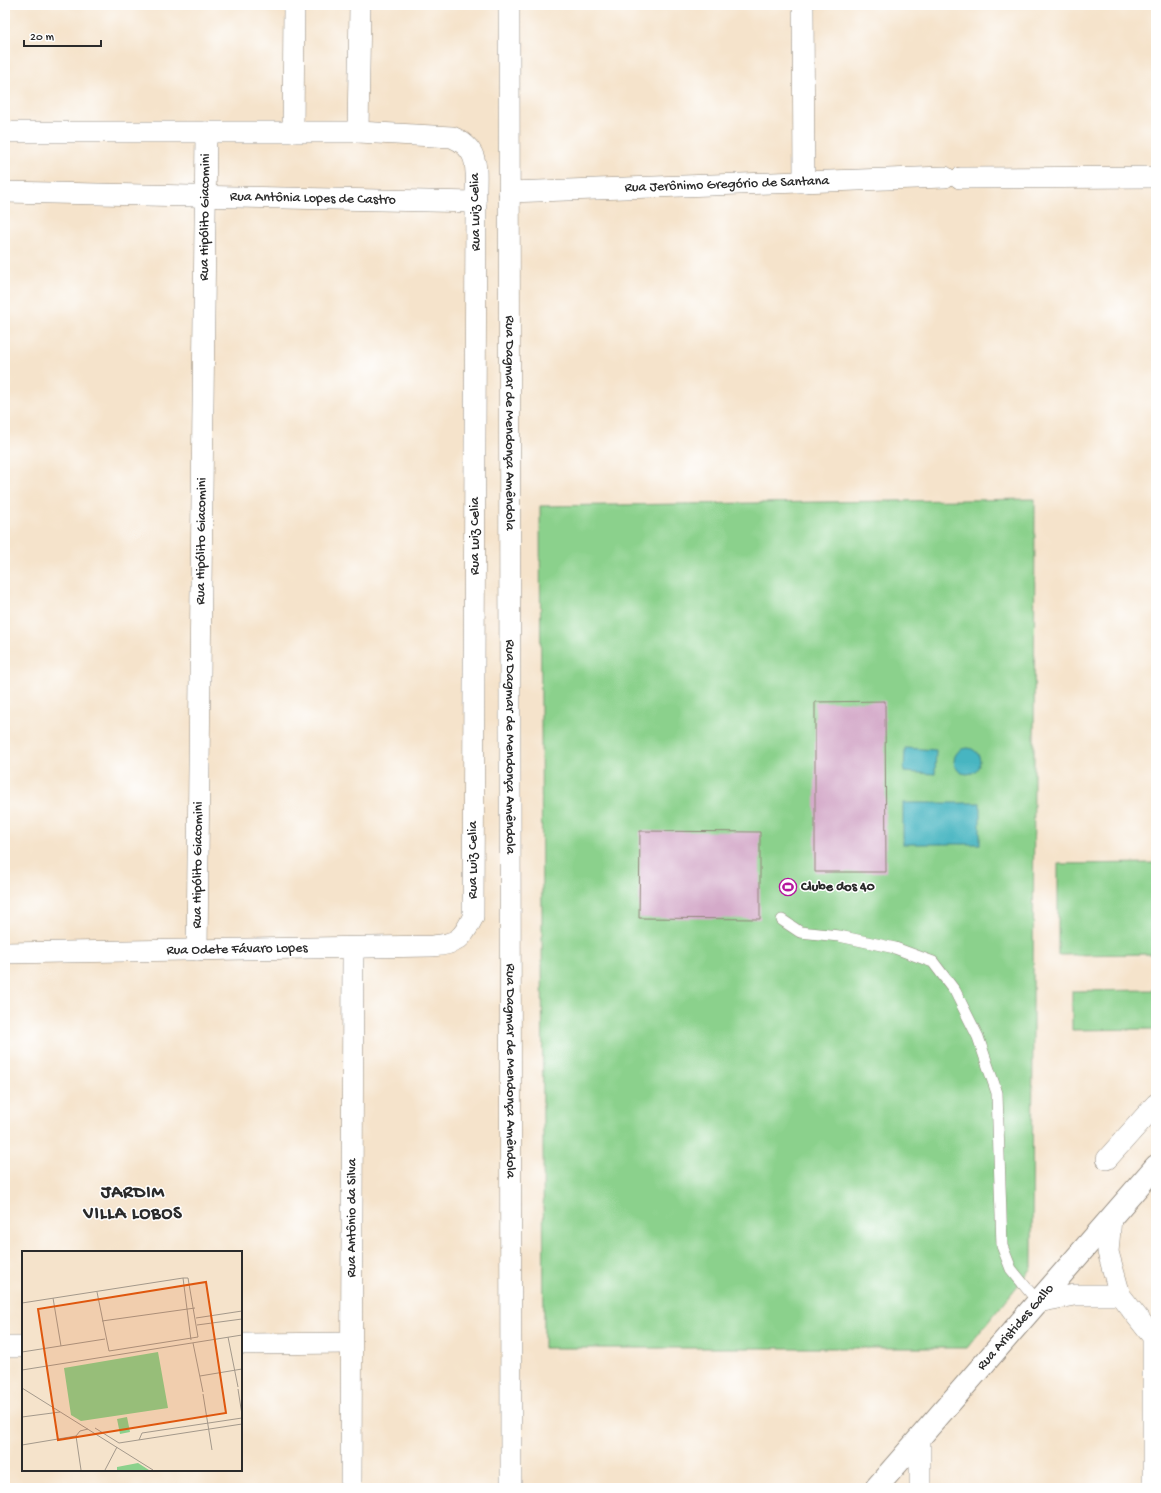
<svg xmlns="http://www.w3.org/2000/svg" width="1161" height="1493" font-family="'Gochi Hand',sans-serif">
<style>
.green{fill:#8bd18c;stroke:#5b7e5c}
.water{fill:#47b5c1;stroke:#397076}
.building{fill:#d4aac9}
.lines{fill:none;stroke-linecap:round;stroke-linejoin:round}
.lane-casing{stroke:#90877b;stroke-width:12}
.street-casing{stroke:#90877b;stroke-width:22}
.secondary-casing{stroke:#90877b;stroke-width:24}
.lane{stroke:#fff;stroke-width:11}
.street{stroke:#fff;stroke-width:21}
.secondary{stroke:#fff;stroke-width:22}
.labels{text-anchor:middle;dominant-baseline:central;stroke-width:3;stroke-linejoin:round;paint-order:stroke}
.street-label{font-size:14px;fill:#2b2b2b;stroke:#fff}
.poi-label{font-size:14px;font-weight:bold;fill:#2b2b2b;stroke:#fff;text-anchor:start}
.district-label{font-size:18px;font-weight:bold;letter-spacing:1px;fill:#2b2b2b;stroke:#fff}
.inset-road{fill:none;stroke:#a4998b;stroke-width:1}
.view{fill:#df570e;fill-opacity:0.15;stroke:#df570e;stroke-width:2}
.inset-edge{fill:none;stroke:#2b2b2b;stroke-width:2}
</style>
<rect width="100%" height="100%" fill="#fff"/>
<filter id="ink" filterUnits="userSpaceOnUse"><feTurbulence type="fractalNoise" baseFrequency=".025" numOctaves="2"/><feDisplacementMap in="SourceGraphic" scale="8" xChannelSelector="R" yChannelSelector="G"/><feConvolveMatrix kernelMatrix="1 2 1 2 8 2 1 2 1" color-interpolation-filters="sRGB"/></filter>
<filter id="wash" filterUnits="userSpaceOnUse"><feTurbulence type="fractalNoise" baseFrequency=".012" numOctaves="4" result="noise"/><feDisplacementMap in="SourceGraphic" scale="16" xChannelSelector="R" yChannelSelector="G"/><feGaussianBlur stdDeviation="0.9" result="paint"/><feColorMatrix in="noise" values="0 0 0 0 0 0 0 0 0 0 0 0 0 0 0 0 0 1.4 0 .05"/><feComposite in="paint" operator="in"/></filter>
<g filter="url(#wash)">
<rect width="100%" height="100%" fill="#f5e3cb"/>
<g class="green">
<polygon points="1035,499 1032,1268 967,1348 544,1348 540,506"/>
<polygon points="1156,863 1156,954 1058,955 1058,864"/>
<polygon points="1156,990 1156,1029 1072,1030 1072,991"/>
</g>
<g class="water">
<circle cx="967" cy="761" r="13"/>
<polygon points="905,748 936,750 935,774 904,772"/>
<rect x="903" y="803" width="77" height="41"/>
</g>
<g id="blocks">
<g class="building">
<polygon points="885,701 886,872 815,872 815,702"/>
<polygon points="640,831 760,832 760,919 639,918"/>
</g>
</g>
</g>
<g filter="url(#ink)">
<use href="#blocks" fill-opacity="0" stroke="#90877b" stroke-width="1"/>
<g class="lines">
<defs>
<polyline id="lane" points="782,920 800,932 839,936 895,948 933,962 955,991 978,1037 997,1093 1002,1246 1011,1269 1038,1302"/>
<g id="street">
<path id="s1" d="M509 5 511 1488"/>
<polyline points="803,5 804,182"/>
<path d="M5 132H358L452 137C483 150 475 173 476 202L473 917C462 940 457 944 432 946L5 953"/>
<polyline points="293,132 294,5"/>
<polyline points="358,132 360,5"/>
<polyline points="960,178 1156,177"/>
<path id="s2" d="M5 192 476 202"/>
<path id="s3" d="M509 192 945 177"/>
<path id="s4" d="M197 950 206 132"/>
<polyline points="1107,1159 1156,1104"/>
<polyline points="1111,1218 1108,1252 1120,1295 1153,1337 1153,1488"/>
<polyline points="1038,1302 1074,1295 1120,1295"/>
<polyline points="241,1344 351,1343"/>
<polyline points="5,1347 23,1347"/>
<path id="s5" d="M351 1488 353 948"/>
<polyline points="920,1488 920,1437"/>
</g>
<g id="secondary">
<path id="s6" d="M876 1488 1156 1166"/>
</g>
</defs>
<use href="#lane" class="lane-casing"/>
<use href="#street" class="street-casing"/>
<use href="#secondary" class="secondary-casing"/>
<use href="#lane" class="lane"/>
<use href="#street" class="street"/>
<use href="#secondary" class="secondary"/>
</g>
</g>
<defs>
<symbol id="stadium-ring" viewBox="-11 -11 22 22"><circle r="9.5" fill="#fff" stroke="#b5179e" stroke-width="1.5"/><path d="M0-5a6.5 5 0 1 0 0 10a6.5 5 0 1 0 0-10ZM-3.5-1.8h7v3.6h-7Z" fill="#b5179e"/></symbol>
</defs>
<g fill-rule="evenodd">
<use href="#stadium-ring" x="778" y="877" width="20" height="20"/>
</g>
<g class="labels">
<g class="street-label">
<text stroke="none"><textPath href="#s3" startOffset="218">Rua Jerônimo Gregório de Santana</textPath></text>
<text stroke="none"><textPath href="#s2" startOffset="308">Rua Antônia Lopes de Castro</textPath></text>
<text transform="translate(476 212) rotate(-91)">Rua Luiz Celia</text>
<text stroke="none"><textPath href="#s4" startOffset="733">Rua Hipólito Giacomini</textPath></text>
<text stroke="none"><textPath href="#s1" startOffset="418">Rua Dagmar de Mendonça Amêndola</textPath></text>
<text transform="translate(475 536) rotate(-90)">Rua Luiz Celia</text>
<text stroke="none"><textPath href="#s4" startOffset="409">Rua Hipólito Giacomini</textPath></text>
<text stroke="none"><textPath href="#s1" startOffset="742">Rua Dagmar de Mendonça Amêndola</textPath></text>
<text transform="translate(473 860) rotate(-90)">Rua Luiz Celia</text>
<text stroke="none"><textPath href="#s4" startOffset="85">Rua Hipólito Giacomini</textPath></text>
<text transform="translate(237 950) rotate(-1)">Rua Odete Fávaro Lopes</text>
<text stroke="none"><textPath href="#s1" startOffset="1066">Rua Dagmar de Mendonça Amêndola</textPath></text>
<text stroke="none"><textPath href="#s5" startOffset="270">Rua Antônio da Silva</textPath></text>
<text stroke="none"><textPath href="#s6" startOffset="213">Rua Aristides Gallo</textPath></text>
</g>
<g class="poi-label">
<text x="801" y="887">Clube dos 40</text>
</g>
<g class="district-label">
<text x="133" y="1193">JARDIM<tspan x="133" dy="21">VILLA LOBOS</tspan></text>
</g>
</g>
<g transform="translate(22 1251)">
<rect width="220" height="220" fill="#f5e3cb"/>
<path d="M136 101 146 157 59 170 49 164 42 117ZM105 166 108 181 98 183 95 168ZM116 212 127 219H95V216Z" fill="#8bd18c"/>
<path class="inset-road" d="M161 27 169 89M31 47 39 95M0 52 161 27H166L176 86 87 100 75 41M174 67 220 60M80 70 173 57M175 74 220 68M206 86 216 136M171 92 181 141M0 101 83 88M0 119 220 84M178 125 220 118M0 137 131 219M216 138 220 164M181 143 190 199M0 166 38 161M73 177 97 192 220 173M54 185 59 219M117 189 120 182 220 167M0 194 54 185 58 180 66 178M83 219 95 196"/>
<path class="view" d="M184 31 204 162 36 189 16 58Z"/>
<rect width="220" height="220" class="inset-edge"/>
</g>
<rect width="1161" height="1493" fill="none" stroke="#fff" stroke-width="20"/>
<path d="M24 40v6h77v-6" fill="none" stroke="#2b2b2b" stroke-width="2"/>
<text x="30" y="40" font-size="12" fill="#2b2b2b" stroke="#ffffff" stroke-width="3" paint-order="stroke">20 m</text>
</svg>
